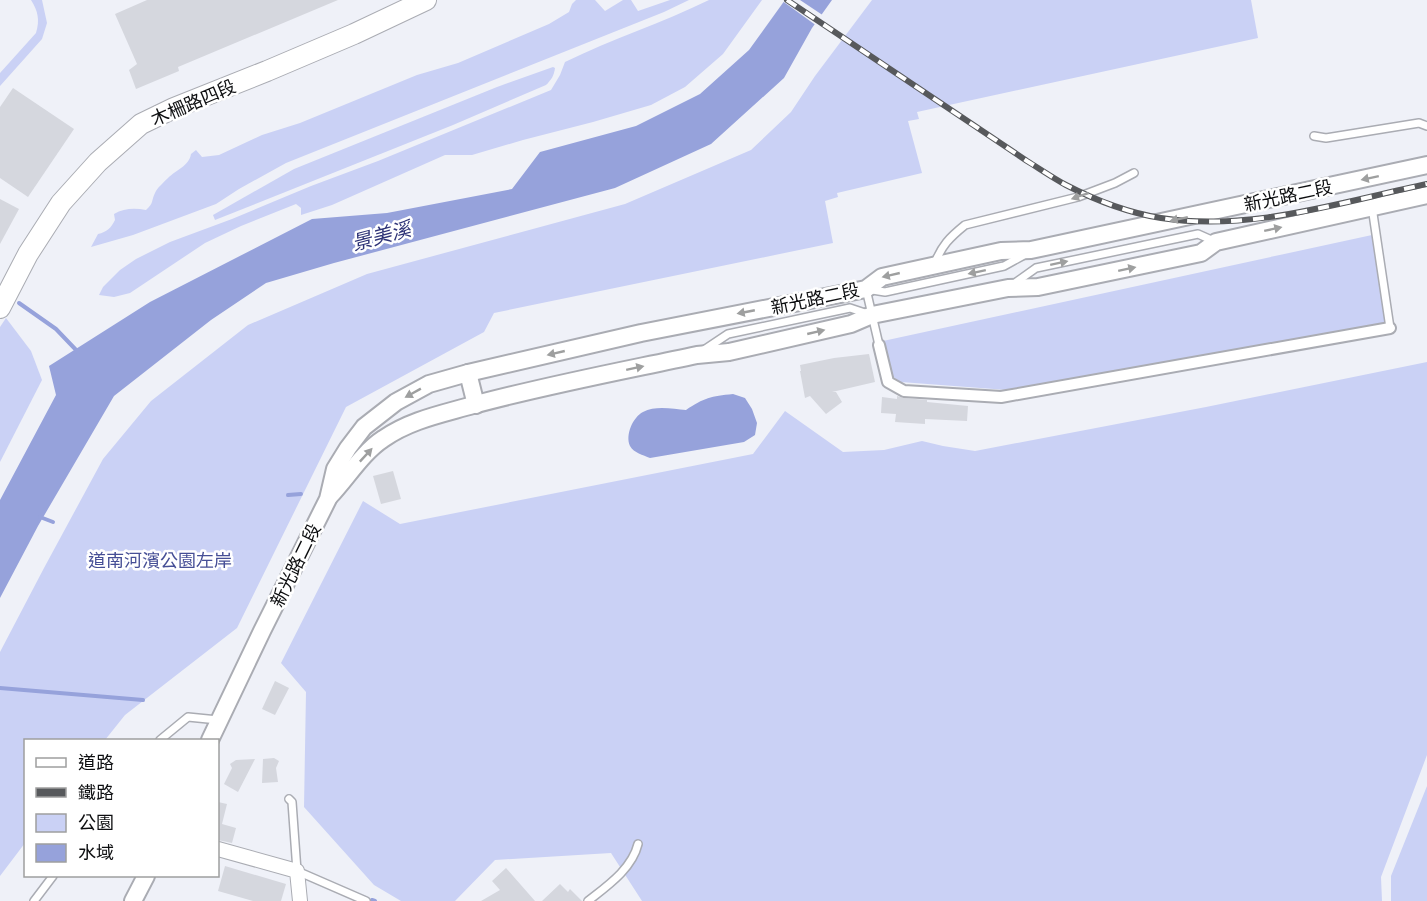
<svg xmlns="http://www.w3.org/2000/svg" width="1427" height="901" font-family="'Exo 2','Noto Sans TC',sans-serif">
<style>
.green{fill:#cad1f5}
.water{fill:#96a2db}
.pier{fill:#eff1f8}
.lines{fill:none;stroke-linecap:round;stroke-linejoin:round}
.stream{stroke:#96a2db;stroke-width:4}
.building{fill:#d5d7de}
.service-casing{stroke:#aaacb3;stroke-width:10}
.pedestrian-casing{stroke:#aaacb3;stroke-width:14}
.minor-casing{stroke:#aaacb3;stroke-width:16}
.tertiary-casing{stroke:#aaacb3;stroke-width:20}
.secondary-casing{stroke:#aaacb3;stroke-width:22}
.service{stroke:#fff;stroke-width:7}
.pedestrian{stroke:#fff;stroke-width:10}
.minor{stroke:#fff;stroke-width:14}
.tertiary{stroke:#fff;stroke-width:16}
.secondary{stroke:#fff;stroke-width:20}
.rail-casing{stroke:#57595c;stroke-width:6}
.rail{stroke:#fff;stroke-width:4;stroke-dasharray:11;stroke-linecap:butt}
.oneway{fill:#9e9f9f}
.labels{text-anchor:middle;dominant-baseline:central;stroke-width:5;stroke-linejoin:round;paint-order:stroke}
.street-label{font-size:18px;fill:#0d0e10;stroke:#fff}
.park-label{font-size:18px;fill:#464f96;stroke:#fff}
.water-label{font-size:20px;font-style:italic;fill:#2e3377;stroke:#fff}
</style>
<rect width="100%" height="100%" fill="#eff1f8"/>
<g class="green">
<path d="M31 0H42L47 23 42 39 0 86V73L36 33C40 20 38 11 31 0Z"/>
<path d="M576 0H595L605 11 623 0H631L638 11 670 0H689L664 12 286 163 239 189 216 204 133 235 91 247 98 234C107 232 111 228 115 220L114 214C124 208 135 208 146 210 154 203 151 201 155 193 157 188 164 182 168 178 176 170 189 166 191 154L196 150 202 157 219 155 262 135 300 123 417 75 458 63 549 24 569 12 572 4Z"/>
<path d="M709 0H762L723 54 685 87 651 105 593 122 523 140 472 155H445L332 205 301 215V208L296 204 241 226 205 243 130 293 114 297 99 295 103 287 120 270 136 259 170 242 232 219 311 186 378 161 551 90 560 75 565 62C612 39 662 23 709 0Z"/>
<polygon points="872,0 1251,0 1258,38 917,112 919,119 908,121 922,173 837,193 838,197 825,201 833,243 494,313 484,332 346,407 237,628 125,715 105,740 26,740 25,843 0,876 0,652 44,568 103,459 151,401 248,325 367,274 625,204 751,150 791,112 815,76"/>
<path d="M553 67 555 68C554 76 551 80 546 85L453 125 215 220 213 215 294 169 497 87Z"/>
<polygon points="1372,235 1386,322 1366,330 1007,390 901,382 889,374 883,341"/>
<polygon points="6,318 31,351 42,380 0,462 0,327"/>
<polygon points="1427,362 1427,755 1381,877 1382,901 642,901 611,853 495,860 455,901 401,901 374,885 304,807 306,692 281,663 363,501 400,524 753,454 785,411 843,452 884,450 922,441 943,446 975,451 1206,407"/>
<polygon points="1427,786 1427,901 1391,901 1391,876"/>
</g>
<g class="water">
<polygon points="785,0 832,0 812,28 784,78 711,144 615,188 334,263 266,283 211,320 114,396 38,526 0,598 0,500 56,395 49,366 150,302 312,219 387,213 512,189 540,152 636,126 700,94 749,50"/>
<path d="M733 394 745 398 752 409 757 423 755 435 744 442 650 458C643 455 634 453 630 446 625 435 633 417 643 412 656 405 673 409 686 410 704 398 711 396 733 394Z"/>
</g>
<polygon class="pier" points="781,0 800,0 824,16 817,26"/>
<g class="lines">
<g class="stream">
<polyline points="19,303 56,329 78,352"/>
<polyline points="288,495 301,494"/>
<polyline points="40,517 53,522"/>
<polyline points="0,688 143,700"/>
<polyline points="372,900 375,901"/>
</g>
</g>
<g class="building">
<polygon points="147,0 338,0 178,67 179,71 136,89 129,70 137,64 115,14"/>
<polygon points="13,88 74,129 28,197 0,178 0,107"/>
<polygon points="0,199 19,209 0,244"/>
<polygon points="869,354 875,382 832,392 836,392 842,402 826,414 810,396 805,398 800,371 801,371 800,365 834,358"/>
<polygon points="897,396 904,398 927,400 927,402 968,406 967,421 925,419 925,424 895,422 896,414 881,413 882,397 897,399"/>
<polygon points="393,471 401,499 381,504 373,476"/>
<polygon points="275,681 289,688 275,715 262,709"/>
<polygon points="274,758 279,761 276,768 278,782 262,783 263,759"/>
<polygon points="255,759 238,792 224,784 232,768 230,764 236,760"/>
<polygon points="218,802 227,804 222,824 236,828 232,843 218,840"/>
<polygon points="225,866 286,884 281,901 253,901 218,891"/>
<polygon points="506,868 535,901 481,901 500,890 492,881"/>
<polygon points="560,884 568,892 570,889 582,901 542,901"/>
</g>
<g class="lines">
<defs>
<g id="service">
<polyline points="1314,136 1326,138 1419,123 1427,126"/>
<polyline points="1372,207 1390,328"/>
<path d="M934 265C942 245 949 238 965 225L1078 197 1115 183 1134 173"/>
<polyline points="1015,283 1036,268 1198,234 1216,242"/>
<polyline points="879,345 866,289 885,292 1004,266 1024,255"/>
<polyline points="704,350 728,334 850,308 868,314"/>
<polyline points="160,740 188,717 218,720"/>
<polyline points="289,799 292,802 297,871 366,901"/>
<polyline points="34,901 53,876"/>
<path d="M588 901C607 886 632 869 638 844"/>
</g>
<polyline id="pedestrian" points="879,345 888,382 904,391 1001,397 1390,328"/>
<polyline id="minor" points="218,849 297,871 300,901"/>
<g id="tertiary">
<polyline points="468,373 476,405"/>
<path d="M330 496C347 478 363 452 383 439 410 420 442 414 473 405 547 385 622 371 697 355L729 352 851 324 872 315 1008 288 1038 287 1201 253 1216 242 1427 195"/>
<polyline points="210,740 262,631 328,499 335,469 348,448 364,427 396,402 429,384 468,373 641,333 866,289 882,277 1001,251 1031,250 1427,165"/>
<polyline points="133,901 146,876"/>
</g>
<polyline id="secondary" points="0,308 28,254 61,203 98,162 141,124 174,108 267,71 354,34 426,0"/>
</defs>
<use href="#service" class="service-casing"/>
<use href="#pedestrian" class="pedestrian-casing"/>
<use href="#minor" class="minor-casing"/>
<use href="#tertiary" class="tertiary-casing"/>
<use href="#secondary" class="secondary-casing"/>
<use href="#service" class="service"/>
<use href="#pedestrian" class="pedestrian"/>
<use href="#minor" class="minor"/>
<use href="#tertiary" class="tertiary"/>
<use href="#secondary" class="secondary"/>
<defs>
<path id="rail" d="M787 0 1027 161C1040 169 1053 178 1066 185 1095 200 1129 213 1161 218 1251 232 1340 202 1427 184"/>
</defs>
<use href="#rail" class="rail-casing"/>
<use href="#rail" class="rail"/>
</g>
<defs><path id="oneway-solid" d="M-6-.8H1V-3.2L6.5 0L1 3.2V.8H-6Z" transform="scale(1.5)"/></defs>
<g class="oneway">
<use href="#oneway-solid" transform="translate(1370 178) rotate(168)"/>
<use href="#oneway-solid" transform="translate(1080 196) rotate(161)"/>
<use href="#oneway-solid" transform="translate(1179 219) rotate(168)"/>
<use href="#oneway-solid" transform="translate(1273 229) rotate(-12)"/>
<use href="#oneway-solid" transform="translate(1059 263) rotate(-12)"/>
<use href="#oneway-solid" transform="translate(1127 269) rotate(-12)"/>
<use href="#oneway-solid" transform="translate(977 272) rotate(168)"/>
<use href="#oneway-solid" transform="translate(891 275) rotate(167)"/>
<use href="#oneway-solid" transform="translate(746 312) rotate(169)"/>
<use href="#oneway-solid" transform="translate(816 332) rotate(-13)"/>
<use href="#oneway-solid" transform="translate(556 353) rotate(167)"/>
<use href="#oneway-solid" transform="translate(635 368) rotate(-12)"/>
<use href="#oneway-solid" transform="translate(413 393) rotate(151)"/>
<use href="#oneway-solid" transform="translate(366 455) rotate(-47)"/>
</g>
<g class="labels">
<g class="street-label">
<text transform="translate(193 102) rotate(-23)">木柵路四段</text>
<text transform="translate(1288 195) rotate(-12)">新光路二段</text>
<text transform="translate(815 298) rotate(-12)">新光路二段</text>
<text transform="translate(295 565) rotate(-64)">新光路二段</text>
</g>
<g class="park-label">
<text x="160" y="560">道南河濱公園左岸</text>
</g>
<g class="water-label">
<text transform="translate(381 235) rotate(-15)">景美溪</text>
</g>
</g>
<rect x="24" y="739" width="195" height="138" fill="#ffffff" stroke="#9e9f9f" stroke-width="1.5"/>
<rect x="36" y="758" width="30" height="9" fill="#ffffff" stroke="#9e9f9f" stroke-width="1.5"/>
<text x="78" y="769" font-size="18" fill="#0d0e10">道路</text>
<rect x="36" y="788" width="30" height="9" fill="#57595c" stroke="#9e9f9f" stroke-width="1.5"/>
<text x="78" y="799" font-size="18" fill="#0d0e10">鐵路</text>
<rect x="36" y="814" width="30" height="18" fill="#cad1f5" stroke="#9e9f9f" stroke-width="1.5"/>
<text x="78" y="829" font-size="18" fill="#0d0e10">公園</text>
<rect x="36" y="844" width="30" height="18" fill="#96a2db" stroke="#9e9f9f" stroke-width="1.5"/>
<text x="78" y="859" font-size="18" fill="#0d0e10">水域</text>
</svg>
